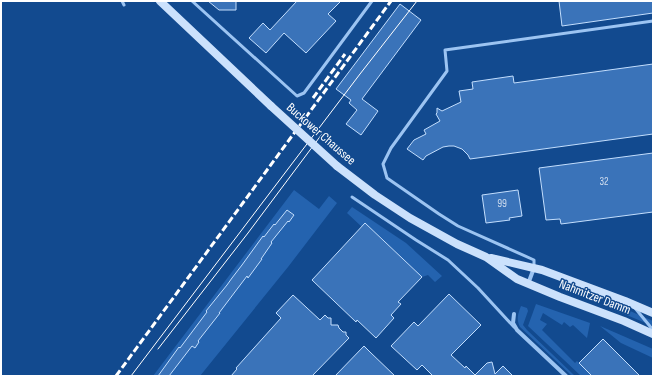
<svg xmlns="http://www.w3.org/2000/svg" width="654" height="377" font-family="'Sofia Sans Condensed',sans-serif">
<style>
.green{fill:#2463af}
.building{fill:#3a73b9;stroke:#c3defd}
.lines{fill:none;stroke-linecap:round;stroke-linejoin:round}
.service{stroke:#9cc4f2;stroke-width:3}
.minor{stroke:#9cc4f2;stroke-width:4}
.secondary{stroke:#cbe1fc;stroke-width:8}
.tram{stroke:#fff;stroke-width:1}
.rail{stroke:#fff;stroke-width:3;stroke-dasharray:7 3;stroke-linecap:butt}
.secondary-bridge{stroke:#cbe1fc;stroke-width:8}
.labels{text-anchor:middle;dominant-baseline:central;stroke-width:3;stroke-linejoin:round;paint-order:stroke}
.number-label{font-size:11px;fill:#cedcee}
.street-label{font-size:13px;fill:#fff;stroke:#124a8f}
</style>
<rect width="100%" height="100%" fill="#124a8f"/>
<g class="green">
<polygon points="294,190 319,209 329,196 337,203 288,267 200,376 153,376"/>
<polygon points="352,207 406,243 442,276 435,282 428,275 422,277 366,224 362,227 347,213"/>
<polygon points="536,304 590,323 587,338 573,325 570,327 564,322 562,325 543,313 540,320 547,324 542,330 575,363 577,361 592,376 581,376 528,326"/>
<polygon points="614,304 653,321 653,326 612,309"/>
<path d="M521 306 527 308 528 311 523 325 527 330 575 376H572L520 327C516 319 518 314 521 306Z"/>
<polygon points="600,326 653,349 653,358 621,343"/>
</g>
<g class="building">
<polygon points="208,1 236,1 236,10 219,10"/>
<polygon points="297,1 341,1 328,14 336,21 306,53 284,33 266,53 249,38 263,23 270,30"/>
<polygon points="559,1 653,1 653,13 562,26"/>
<polygon points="400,4 421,20 362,99 378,111 361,135 346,124 357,110 349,103 351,100 336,89"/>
<polygon points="653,64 653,134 470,159 468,155 462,149 454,146 449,146 443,147 426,156 423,160 407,149 414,140 426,134 424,130 440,121 436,114 437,113 437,108 442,111 461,102 459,91 473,89 472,82 513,76 514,83"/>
<polygon points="653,153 653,212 561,224 560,219 546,220 539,168"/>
<polygon points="518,190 522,216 509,218 510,220 486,223 482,195"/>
<polygon points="287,210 294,215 289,222 288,221 271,242 272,243 261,259 262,259 248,278 247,276 219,313 220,313 198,341 199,342 195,348 192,346 169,376 158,376 179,347 180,348 207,312 206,311 227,285 232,278 242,265 263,236 264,237 274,224 275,225"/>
<polygon points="365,223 422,277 398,302 401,304 391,315 394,318 376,338 357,320 356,322 312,280"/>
<polygon points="449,294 481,325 451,355 465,368 466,366 475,375 487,363 492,362 495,374 503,366 513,376 433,376 422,365 417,370 391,346 414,322 418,326"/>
<polygon points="293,295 320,320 325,315 328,318 331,318 331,325 338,325 339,328 343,332 346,332 346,335 349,338 312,376 231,376 237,369 236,368 281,318 276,313"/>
<polygon points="603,339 640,376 592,376 579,363"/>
<polygon points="364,346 370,352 395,376 335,376"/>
</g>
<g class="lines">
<g class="service">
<polyline points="122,1 124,5"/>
<polyline points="192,1 297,96 304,93 372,1"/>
<polyline points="352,197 416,240 448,260 478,288 514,327"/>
<polyline points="534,267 534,260 458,226 439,214 387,178 383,164 391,148 447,71 445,50 653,21"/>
<polyline points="635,308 653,330"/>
</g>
<g class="minor">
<polyline points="528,284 534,268"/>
<polyline points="514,314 513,323 517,330 566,376"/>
</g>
<g class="secondary">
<polyline points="160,1 271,106"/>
<polyline points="337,166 375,195 410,218 457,244 486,257 517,279 560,297 624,321 653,334"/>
<polyline points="491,258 542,270 625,301 653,313"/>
</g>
<g class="tram">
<polyline points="158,349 248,233 322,134"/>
<polyline points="131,376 360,74 417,1"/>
</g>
<g class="rail">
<polyline points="313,98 345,54"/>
<polyline points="116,376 391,1"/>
</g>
<polyline class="secondary-bridge" points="271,106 337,166"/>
</g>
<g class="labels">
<g class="number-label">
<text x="604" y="181">32</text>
<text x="502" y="203">99</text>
</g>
<g class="street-label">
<text transform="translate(321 134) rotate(41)">Buckower Chaussee</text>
<text transform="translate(595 297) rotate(21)">Nahmitzer Damm</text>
</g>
</g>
<rect width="654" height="377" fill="none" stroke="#ffffff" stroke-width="4"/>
</svg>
